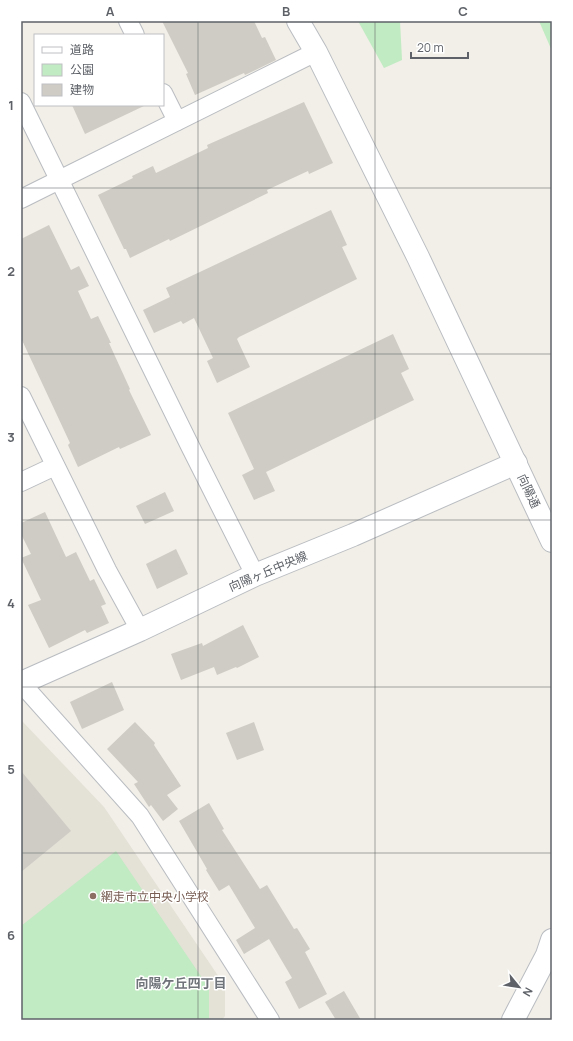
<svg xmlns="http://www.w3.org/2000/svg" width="573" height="1041" font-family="Manrope,'Noto Sans JP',sans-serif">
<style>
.education{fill:#e4e1d7}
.green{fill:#c1ebc2}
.building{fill:#ceccc5}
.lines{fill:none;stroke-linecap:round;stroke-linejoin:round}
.minor-casing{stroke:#b9bcc1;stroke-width:20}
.tertiary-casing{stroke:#b9bcc1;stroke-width:24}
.minor{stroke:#fff;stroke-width:18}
.tertiary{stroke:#fff;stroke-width:22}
.grid{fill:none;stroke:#5e6268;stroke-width:1;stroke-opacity:0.55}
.education-dot{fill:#8d6e63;stroke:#fff;stroke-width:1.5}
.labels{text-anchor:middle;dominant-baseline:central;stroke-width:3;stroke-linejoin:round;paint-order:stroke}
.street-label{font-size:12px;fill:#5e6268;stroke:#fff}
.education-label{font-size:12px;fill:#785e54;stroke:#fff;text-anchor:start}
.neighbourhood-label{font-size:13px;font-weight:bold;fill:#6f747a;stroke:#fff}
.neatline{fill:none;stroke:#5e6268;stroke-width:1.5}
.grid-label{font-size:13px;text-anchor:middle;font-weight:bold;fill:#5e6268}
</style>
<rect width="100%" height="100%" fill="#f1efe7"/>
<polygon class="education" points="21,720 104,807 225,986 225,1016 222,1020 21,1020"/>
<g class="green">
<polygon points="358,21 400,21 402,60 384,68"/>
<polygon points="539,21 552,21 552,51"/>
<polygon points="116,851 209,988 209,1020 21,1020 21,926"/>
</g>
<g class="building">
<polygon points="162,21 254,21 262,38 265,37 276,60 245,75 244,73 195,95 186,74 188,73"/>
<polygon points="304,102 333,163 309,174 308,171 267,190 268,193 170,241 169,239 130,258 126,249 124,249 98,195 133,178 132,176 153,166 156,173 208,148 207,145"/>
<polygon points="72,105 146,105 85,134"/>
<polygon points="331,210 347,245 342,247 357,279 239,337 237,339 250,367 217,383 207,361 213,358 194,318 183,324 181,321 154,333 143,310 170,297 166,288"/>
<polygon points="49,225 71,270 79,266 89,286 78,291 91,319 98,316 111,343 109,343 130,389 129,390 151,435 120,449 119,447 78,467 68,445 70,443 21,338 21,239"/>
<polygon points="393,334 409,369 401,373 414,400 266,472 275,491 254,500 242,475 254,469 228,413"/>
<polygon points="165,492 174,511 145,524 136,506"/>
<polygon points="45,512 66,557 76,552 90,581 94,579 106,604 101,606 109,623 87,633 85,630 49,648 28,605 41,600 21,558 31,554 21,534 21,523"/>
<polygon points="176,549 188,574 157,589 146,564"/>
<polygon points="243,625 259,657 237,668 236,667 217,675 214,667 181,680 171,654 202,643 203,646"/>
<polygon points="112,682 124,710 82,729 70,702"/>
<polygon points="135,722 155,743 154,745 181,786 167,795 178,809 163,821 151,805 149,807 134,784 138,782 107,749"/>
<polygon points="254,722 264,750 237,760 226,733"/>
<polygon points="21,771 71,831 21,872"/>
<polygon points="209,803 224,829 222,830 260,889 267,885 294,929 297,928 310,949 305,952 327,994 299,1009 285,982 292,978 269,939 244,954 236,940 255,928 229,885 219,891 206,870 207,869 179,821"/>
<polygon points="344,991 361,1020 336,1020 325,1002"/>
</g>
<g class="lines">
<defs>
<g id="minor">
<polyline points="128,21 135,35"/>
<polyline points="163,93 177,121"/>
<polyline points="21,102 190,446 255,575"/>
<polyline points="21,199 316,52"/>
<polyline points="21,396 107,570 140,630"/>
<polyline points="21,482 55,466"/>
<polyline points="21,683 140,816 270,1020"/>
</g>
<g id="tertiary">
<polyline points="298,21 316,52 418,257 552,541"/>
<polyline points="21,683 140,630 255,575 353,535 516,463"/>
<polyline points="513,1020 547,955 552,940"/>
</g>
</defs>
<use href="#minor" class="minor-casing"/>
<use href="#tertiary" class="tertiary-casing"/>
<use href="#minor" class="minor"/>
<use href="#tertiary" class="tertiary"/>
</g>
<path class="grid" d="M198 21V1020M375 21V1020M21 188H552M21 354H552M21 520H552M21 687H552M21 853H552"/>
<circle class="education-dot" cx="93" cy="896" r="4"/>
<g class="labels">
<g class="street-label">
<text transform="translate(529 491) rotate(65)">向陽通</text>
<text transform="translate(268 571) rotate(-23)">向陽ヶ丘中央線</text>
</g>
<g class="education-label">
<text x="101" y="896">網走市立中央小学校</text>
</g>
<g class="neighbourhood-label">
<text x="181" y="983">向陽ケ丘四丁目</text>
</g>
</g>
<rect width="573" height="1041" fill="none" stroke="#ffffff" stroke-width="44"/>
<rect x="34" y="34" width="130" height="72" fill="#ffffff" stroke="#bfc0c3"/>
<rect x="42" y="47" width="20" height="6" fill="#ffffff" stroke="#bfc0c3"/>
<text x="70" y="54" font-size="12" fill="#5e6268">道路</text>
<rect x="42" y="64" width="20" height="12" fill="#c1ebc2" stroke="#bfc0c3"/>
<text x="70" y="74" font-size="12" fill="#5e6268">公園</text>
<rect x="42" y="84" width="20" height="12" fill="#ceccc5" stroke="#bfc0c3"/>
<text x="70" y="94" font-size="12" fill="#5e6268">建物</text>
<g transform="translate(519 987) rotate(120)" stroke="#ffffff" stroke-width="3" paint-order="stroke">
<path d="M0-3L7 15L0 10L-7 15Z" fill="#5e6268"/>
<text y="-6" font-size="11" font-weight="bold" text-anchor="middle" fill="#5e6268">N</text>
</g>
<path d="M411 52v6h57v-6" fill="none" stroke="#5e6268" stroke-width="2"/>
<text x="417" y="52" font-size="12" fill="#5e6268" stroke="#ffffff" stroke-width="3" paint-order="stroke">20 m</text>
<rect x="22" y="22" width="529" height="997" class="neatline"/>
<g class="grid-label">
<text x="110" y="16">A</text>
<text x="286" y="16">B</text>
<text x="463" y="16">C</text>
<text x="11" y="110">1</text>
<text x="11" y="276">2</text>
<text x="11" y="442">3</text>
<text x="11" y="608">4</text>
<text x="11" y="774">5</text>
<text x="11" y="940">6</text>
</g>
</svg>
